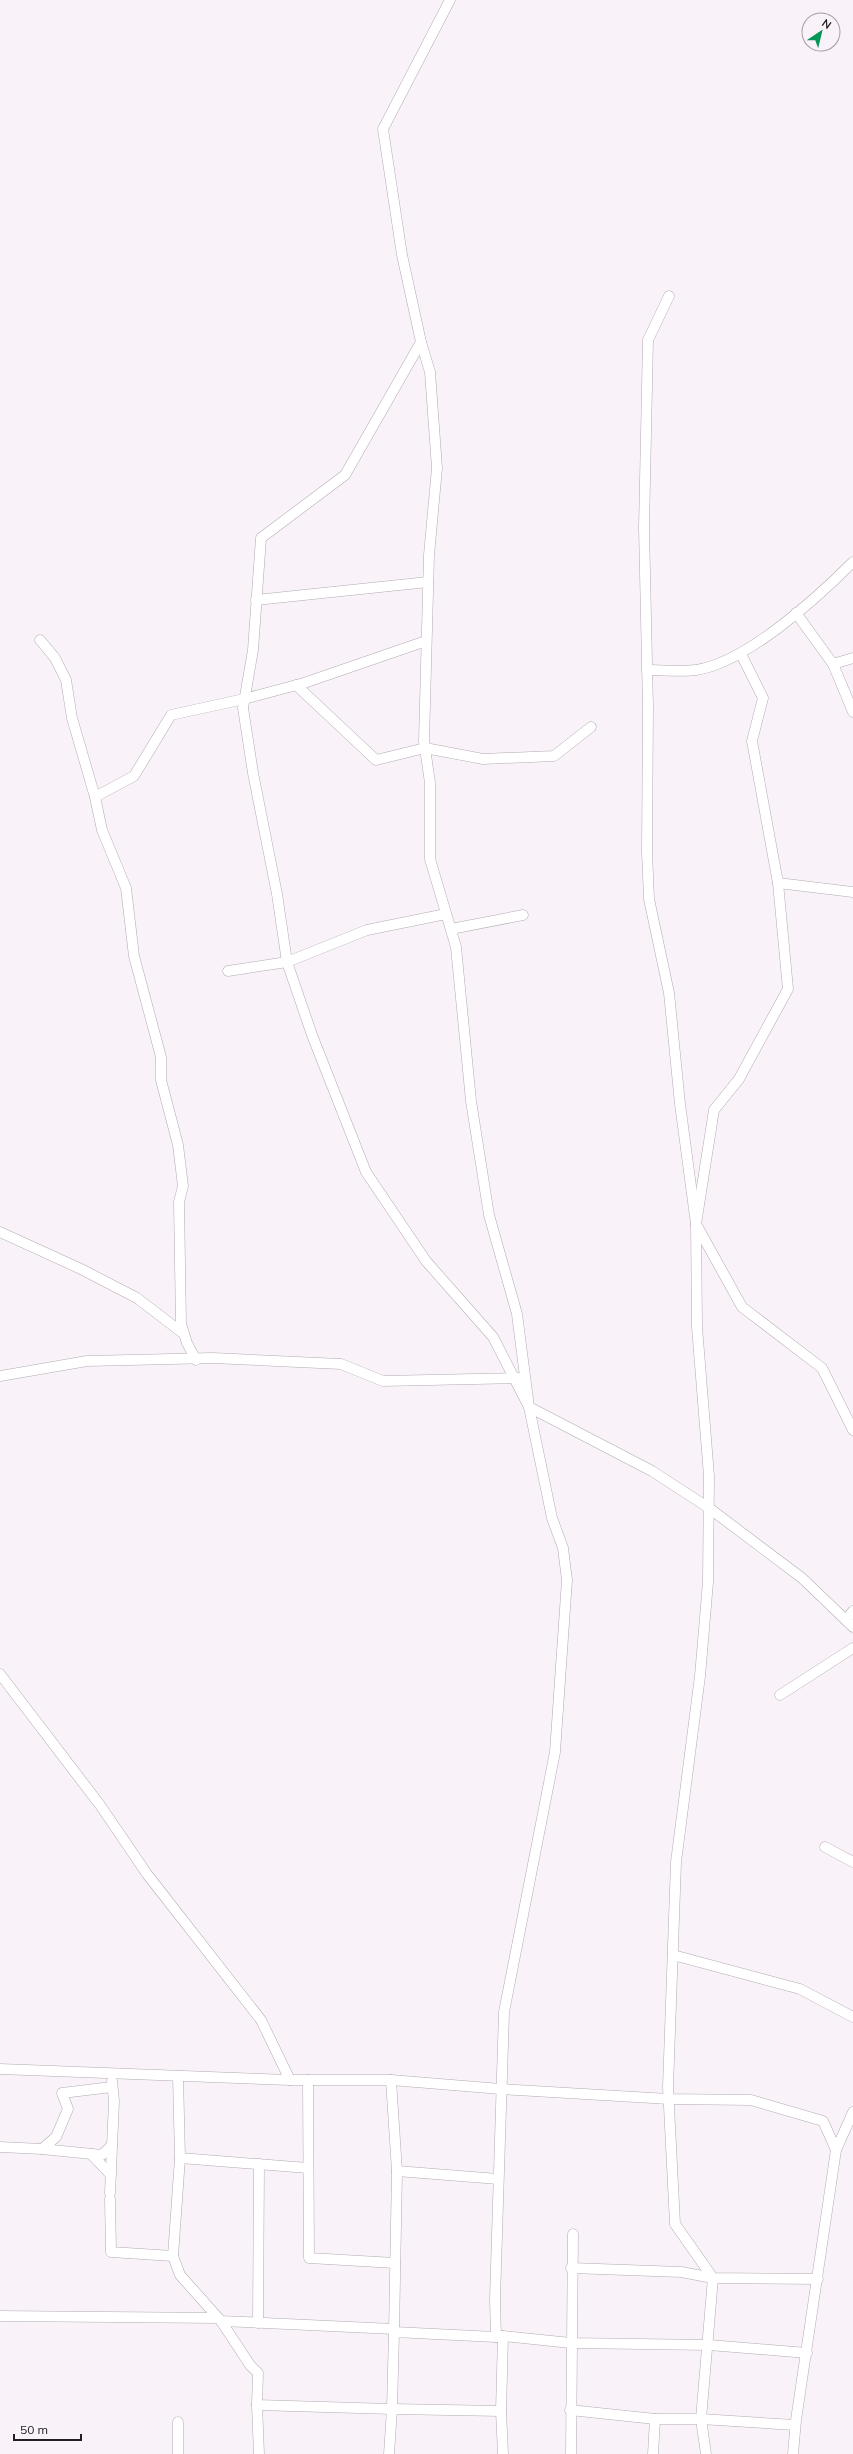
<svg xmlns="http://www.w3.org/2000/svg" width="853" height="2454" font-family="Mulish,sans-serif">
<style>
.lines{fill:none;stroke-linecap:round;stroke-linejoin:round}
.minor-casing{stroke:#b2abb2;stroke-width:11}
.minor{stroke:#fff;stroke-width:10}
</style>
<rect width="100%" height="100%" fill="#faf2f9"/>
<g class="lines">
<defs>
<g id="minor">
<polyline points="450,0 383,129 402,255 421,342 430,372 437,468 429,555 424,741 430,783 430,859 456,947 471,1101 489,1215 517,1314 529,1407 552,1518 563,1548 567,1580 555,1752 504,2012 495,2299 496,2337 503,2336 501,2411 503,2454"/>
<polyline points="669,296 648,340 644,528 648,707 647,852 649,899 669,993 680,1104 696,1224 742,1307 822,1368 853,1430"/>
<polyline points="421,342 345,475 261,538 253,650 243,708 253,773 277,894 287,962 312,1035 366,1172 426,1261 493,1337 529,1407 652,1471 709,1508 802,1578 853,1627"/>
<polyline points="256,600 428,582"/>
<polyline points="796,613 833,664"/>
<polyline points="40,640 55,658 66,680 72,718 95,797 102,830 126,888 134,956 161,1057 161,1080 178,1145 183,1186 179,1202 181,1324 187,1343 196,1360"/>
<polyline points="853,658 833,664 853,712"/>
<path d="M647 670C663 670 681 672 696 670 746 663 818 597 853 562"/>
<polyline points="296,685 376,760 425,748 483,759 554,756 591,727"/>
<polyline points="95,797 134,776 171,715 244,699 304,683 426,641"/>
<polyline points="778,883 853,892"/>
<polyline points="451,929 523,915"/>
<polyline points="228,971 287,962 367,930 446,914"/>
<polyline points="0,1232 81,1269 137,1298 184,1334"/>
<polyline points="0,1376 87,1361 213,1358 341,1364 383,1381 519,1378"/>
<polyline points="846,1620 853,1611"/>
<polyline points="0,1674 100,1805 147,1874 261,2020 290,2080"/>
<polyline points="780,1695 853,1648"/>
<polyline points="825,1847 853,1862"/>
<polyline points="673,1955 800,1989 853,2017"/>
<polyline points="0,2069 290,2080 391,2080 501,2089 669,2099 751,2100 823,2121 836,2150 853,2112"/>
<polyline points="178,2076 180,2158 308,2168"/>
<polyline points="308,2080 309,2258 395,2263"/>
<polyline points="391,2080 397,2171"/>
<polyline points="112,2145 102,2155 42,2149 56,2137 68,2109 62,2093 112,2087"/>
<polyline points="0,2147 42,2149"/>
<polyline points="91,2154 111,2175"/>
<polyline points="110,2193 114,2101 112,2081"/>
<polyline points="110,2199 111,2252 173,2256 180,2158"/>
<polyline points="173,2256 180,2275 221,2321 394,2329"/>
<polyline points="571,2268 681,2272 713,2278 818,2279"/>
<polyline points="0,2316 218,2318"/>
<polyline points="221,2321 250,2365 258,2373 257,2405 392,2409 394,2332 496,2337"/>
<polyline points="258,2323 259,2164"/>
<polyline points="394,2332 397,2171 498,2179"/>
<polyline points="503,2336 571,2343 709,2345 807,2353"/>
<polyline points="257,2405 259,2454"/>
<polyline points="570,2410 655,2419"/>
<polyline points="178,2422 178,2454"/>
<polyline points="389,2454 392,2409 501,2411"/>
<polyline points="571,2454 573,2234"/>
<polyline points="653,2454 655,2419 701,2419 795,2425"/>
<polyline points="706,2454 701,2419 713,2278 675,2224 668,2087 676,1862 700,1676 708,1582 709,1476 697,1327 696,1224 714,1110 739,1079 788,989 778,883 752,741 763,698 741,654"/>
<polyline points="793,2454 796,2420 836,2150"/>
</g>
</defs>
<use href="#minor" class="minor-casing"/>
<use href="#minor" class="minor"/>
</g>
<g transform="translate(821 32) rotate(35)"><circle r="19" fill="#faf2f9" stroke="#a49ea3"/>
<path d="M0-3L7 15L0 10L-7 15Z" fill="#039657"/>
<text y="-6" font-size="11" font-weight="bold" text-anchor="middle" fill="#222022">N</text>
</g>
<path d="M14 2434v6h67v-6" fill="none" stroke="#222022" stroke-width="2"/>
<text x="20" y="2434" font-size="12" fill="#222022" stroke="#faf2f9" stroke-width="3" paint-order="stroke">50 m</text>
</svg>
